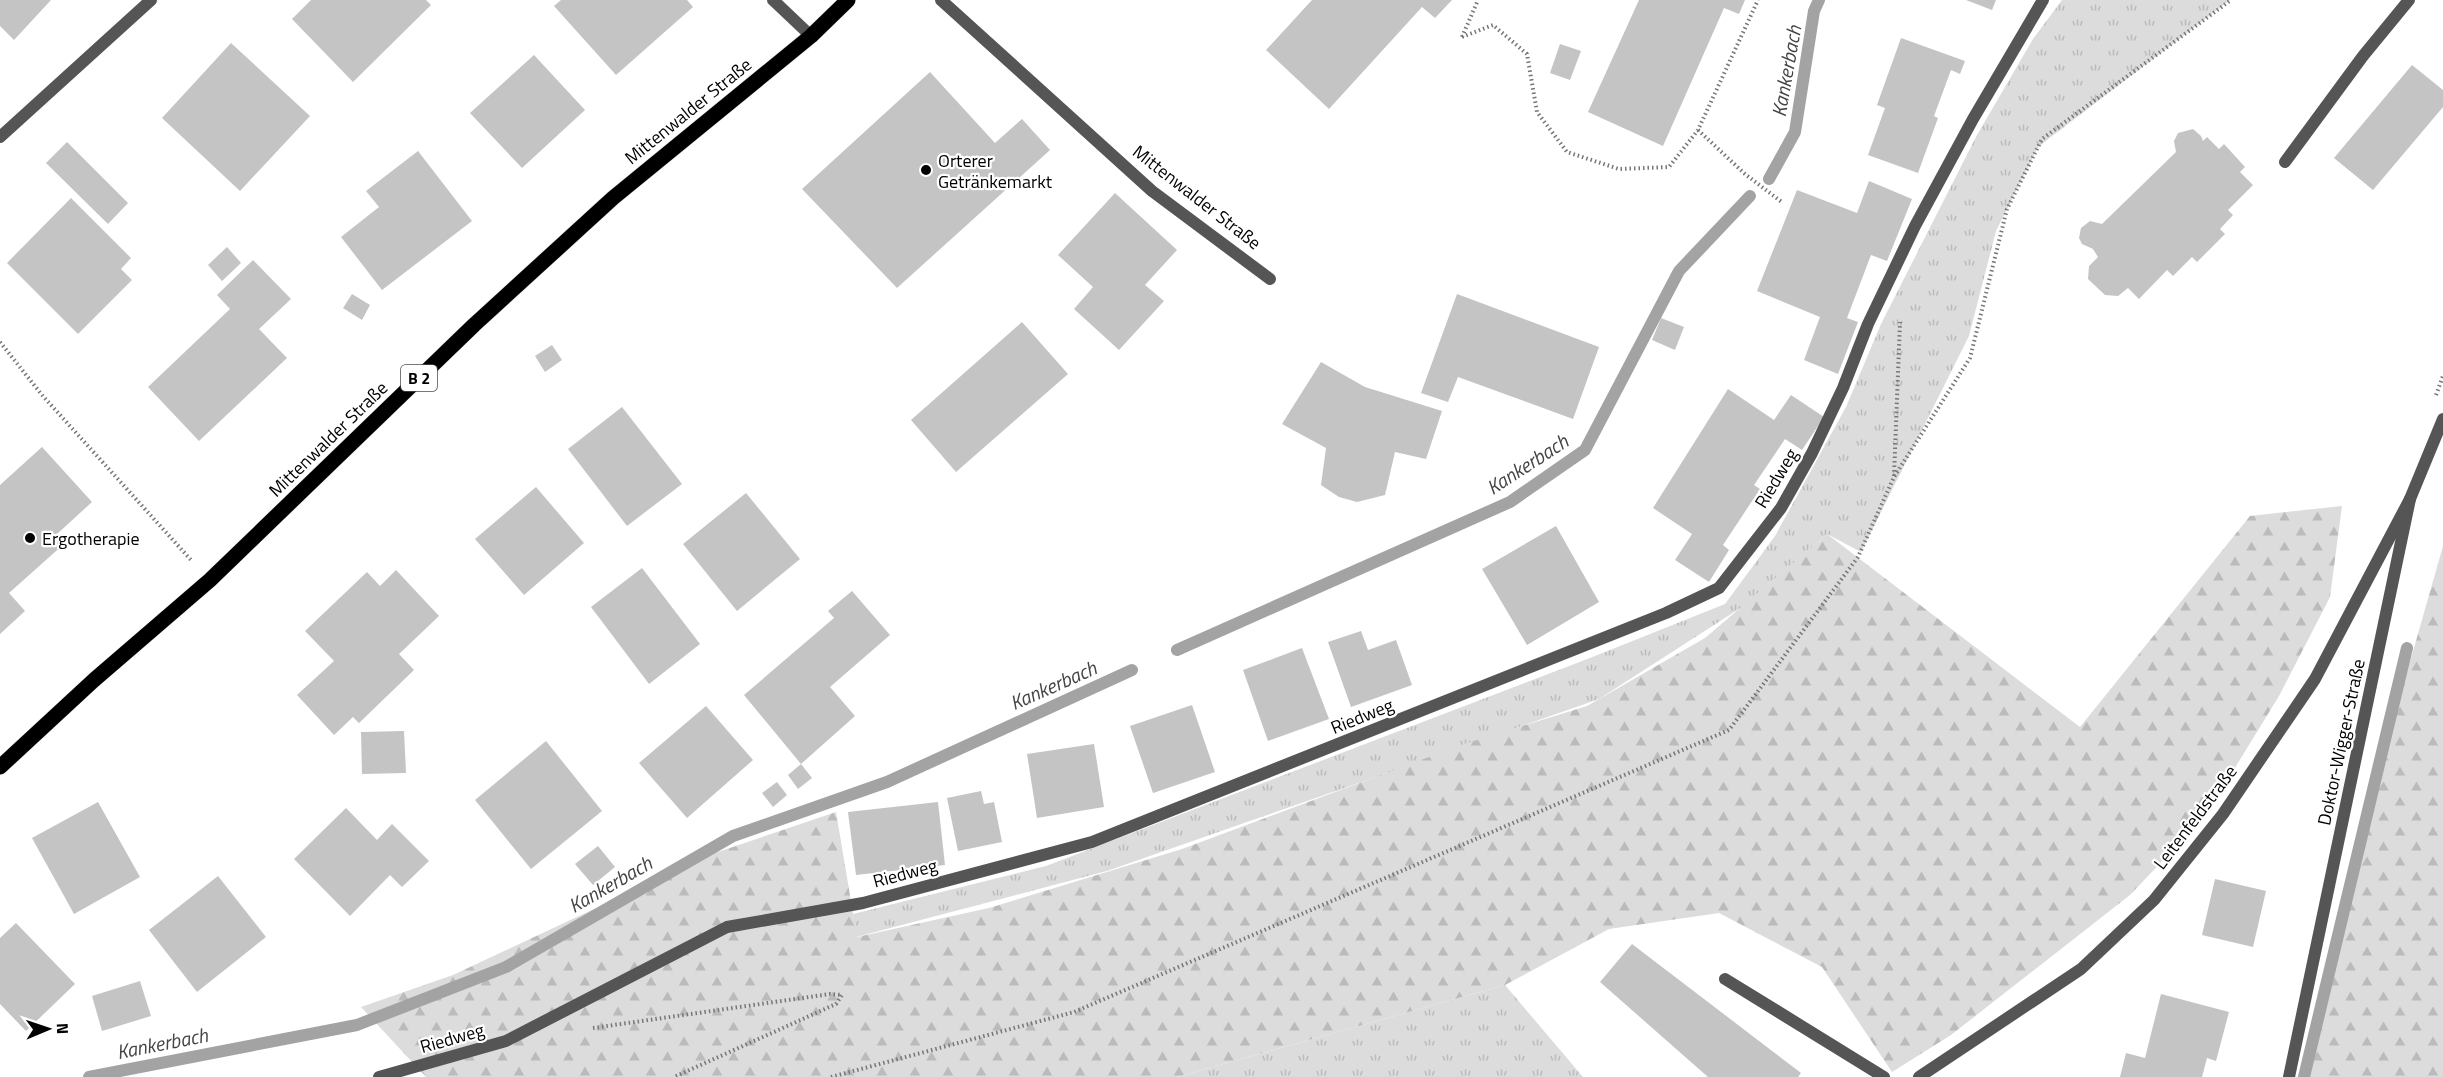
<svg xmlns="http://www.w3.org/2000/svg" width="2443" height="1077" font-family="'Titillium Web',sans-serif">
<style>
.grass{fill:url(#grass-tufts)}
.forest{fill:url(#forest-firs)}
.lines{fill:none;stroke-linecap:round;stroke-linejoin:round}
.stream{stroke:#a3a3a3;stroke-width:12}
.building{fill:#c4c4c4}
.primary-casing{stroke:#dbdbdb;stroke-width:16}
.path{stroke:#777;stroke-width:4;stroke-dasharray:1.5 3;stroke-linecap:butt}
.lane{stroke:#555;stroke-width:12}
.street{stroke:#555;stroke-width:12}
.primary{stroke:#000;stroke-width:15}
.poi-dot{fill:#000;stroke:#fff;stroke-width:2}
.labels{text-anchor:middle;dominant-baseline:central;stroke-width:4.5;stroke-linejoin:round;paint-order:stroke}
.shield{fill:#fff;stroke:#4c4c4c;stroke-width:1.5}
.shield-label{font-size:16px;font-weight:bold;fill:#000}
.street-label{font-size:18px;fill:#000;stroke:#fff}
.poi-label{font-size:18px;fill:#000;stroke:#fff;text-anchor:start}
.water-label{font-size:20px;font-style:italic;fill:#444;stroke:#fff}
</style>
<defs>
<pattern id="grass-tufts" width="24" height="20" patternUnits="userSpaceOnUse" patternTransform="scale(1.5)"><rect width="24" height="20" fill="#dcdcdc"/><path d="M3 7l-1-3M5 7V3M7 7l1-3M15 17l-1-3M17 17v-4M19 17l1-3" fill="none" stroke="#bbb"/></pattern>
<pattern id="forest-firs" width="22" height="20" patternUnits="userSpaceOnUse" patternTransform="scale(1.5)"><rect width="22" height="20" fill="#dcdcdc"/><path d="M5 1l3.5 6h-7zM16 11l3.5 6h-7z" fill="#bbb"/></pattern>
</defs>
<rect width="100%" height="100%" fill="#fff"/>
<g class="grass">
<polygon points="2062,0 2230,0 2038,147 1996,231 1969,336 1861,552 1827,534 1742,607 1599,699 1107,871 856,937 853,914 1046,866 1590,658 1725,604 1775,536 1846,407 1881,324 1977,135 2033,39"/>
<polygon points="1505,985 1583,1077 1177,1077"/>
</g>
<g class="forest">
<polygon points="2342,506 2330,597 2279,696 2206,815 2130,895 1951,1035 1892,1072 1822,967 1719,913 1609,929 1505,985 1177,1077 426,1077 361,1007 453,975 709,855 836,812 857,937 989,908 1182,849 1464,744 1587,706 1705,638 1827,534 2080,727 2250,516"/>
<polygon points="2443,546 2443,1077 2309,1077 2388,739"/>
</g>
<g class="lines">
<g class="stream">
<polyline points="1769,179 1795,132 1814,11 1819,0"/>
<polyline points="1177,650 1510,502 1585,450 1679,271 1750,196"/>
<polyline points="89,1077 357,1025 506,967 733,836 887,782 1132,670"/>
<polyline points="2304,1077 2407,648"/>
</g>
</g>
<g class="building">
<polygon points="0,0 51,0 14,40 0,26"/>
<polygon points="311,0 426,0 431,5 353,82 292,19"/>
<polygon points="561,0 687,0 693,7 616,75 554,6"/>
<polygon points="1312,0 1452,0 1435,18 1422,7 1329,109 1266,50"/>
<polygon points="1639,0 1745,0 1739,14 1724,8 1663,146 1588,112"/>
<polygon points="1966,0 1996,0 1992,10"/>
<polygon points="1901,38 1965,61 1960,74 1951,70 1934,116 1938,118 1918,173 1868,155 1885,108 1877,105"/>
<polygon points="231,43 310,116 240,191 162,118"/>
<polygon points="1560,44 1581,51 1570,80 1550,73"/>
<polygon points="534,55 585,110 522,168 470,113"/>
<polygon points="2412,65 2443,90 2443,107 2373,190 2334,158"/>
<polygon points="930,72 995,143 1022,119 1050,150 897,288 802,189"/>
<polygon points="2193,129 2201,136 2203,141 2207,137 2219,149 2224,144 2245,167 2240,172 2253,185 2228,210 2233,215 2220,229 2225,234 2197,262 2192,257 2173,276 2167,270 2139,299 2128,288 2118,296 2105,295 2088,279 2089,266 2098,257 2093,249 2082,244 2079,238 2081,228 2090,221 2102,224 2176,152 2174,141 2178,133"/>
<polygon points="67,142 128,203 108,224 46,163"/>
<polygon points="418,151 472,221 382,290 341,237 379,207 366,191"/>
<polygon points="1869,181 1912,199 1887,261 1871,255 1847,318 1858,322 1838,374 1804,360 1820,317 1757,291 1797,190 1857,213"/>
<polygon points="1115,193 1177,250 1145,285 1164,301 1119,350 1074,309 1093,287 1058,255"/>
<polygon points="71,198 131,258 121,269 132,280 78,334 7,263"/>
<polygon points="227,247 241,263 222,281 208,265"/>
<polygon points="253,260 291,299 259,329 287,358 199,441 148,387 230,309 217,295"/>
<polygon points="352,294 370,305 362,320 343,308"/>
<polygon points="1457,294 1599,347 1573,419 1458,377 1448,402 1421,393"/>
<polygon points="1661,318 1684,327 1675,350 1652,340"/>
<polygon points="1022,322 1068,374 956,472 911,420"/>
<polygon points="552,345 562,360 545,372 535,356"/>
<polygon points="1321,362 1365,387 1442,411 1426,459 1395,452 1385,495 1357,502 1339,497 1321,485 1326,448 1282,424"/>
<polygon points="1728,389 1774,420 1791,395 1824,417 1802,450 1785,439 1754,485 1760,489 1723,545 1729,550 1709,582 1675,560 1692,534 1653,508"/>
<polygon points="622,407 682,484 627,526 568,449"/>
<polygon points="42,447 92,502 57,534 65,543 9,593 25,611 0,634 0,485"/>
<polygon points="536,487 584,543 524,595 475,539"/>
<polygon points="746,493 800,559 737,611 683,544"/>
<polygon points="1556,526 1599,602 1527,645 1482,569"/>
<polygon points="642,568 700,644 649,684 591,607"/>
<polygon points="396,570 439,616 399,654 414,670 359,723 353,717 334,735 297,695 334,661 305,631 367,572 380,586"/>
<polygon points="852,591 890,635 830,687 855,716 801,764 744,695 834,618 828,611"/>
<polygon points="1361,631 1368,650 1396,640 1412,685 1351,707 1328,642"/>
<polygon points="1302,648 1329,719 1268,741 1243,670"/>
<polygon points="1192,705 1215,772 1153,793 1130,726"/>
<polygon points="706,706 753,760 687,818 639,763"/>
<polygon points="404,731 406,773 362,774 361,732"/>
<polygon points="546,741 602,811 531,869 475,800"/>
<polygon points="1094,744 1104,807 1037,818 1027,754"/>
<polygon points="801,764 812,778 798,789 788,775"/>
<polygon points="777,782 787,795 773,807 762,793"/>
<polygon points="981,791 984,804 994,802 1002,842 958,851 947,798"/>
<polygon points="98,802 140,877 74,914 32,838"/>
<polygon points="938,802 945,865 856,875 848,812"/>
<polygon points="346,808 377,840 392,824 429,861 402,887 390,875 350,916 294,859"/>
<polygon points="598,846 615,867 593,885 575,864"/>
<polygon points="218,876 266,937 197,992 149,930"/>
<polygon points="2215,879 2266,891 2253,947 2202,935"/>
<polygon points="16,923 75,984 26,1031 0,1004 0,938"/>
<polygon points="1632,944 1801,1073 1798,1077 1708,1077 1600,982"/>
<polygon points="140,981 151,1016 102,1031 92,996"/>
<polygon points="2161,994 2229,1012 2216,1061 2207,1058 2202,1077 2120,1077 2126,1053 2145,1058"/>
</g>
<g class="lines">
<defs>
<polyline id="primary" points="0,767 94,680 210,580 474,325 613,198 811,36 848,0"/>
</defs>
<use href="#primary" class="primary-casing"/>
<g class="path">
<polyline points="1462,37 1493,25 1527,54 1537,112 1567,152 1619,169 1669,167 1698,130 1758,0"/>
<polyline points="1462,37 1478,0"/>
<polyline points="1698,130 1745,174 1783,203"/>
<polyline points="0,342 42,395 191,560"/>
<polyline points="2436,395 2443,376"/>
<polyline points="1894,476 1900,322"/>
<polyline points="593,1028 830,994 842,995 836,1004 674,1077"/>
<polyline points="831,1077 1074,1012 1729,730 1858,557 1894,477 1970,358 2007,209 2042,139 2231,0"/>
</g>
<g class="lane">
<polyline points="2285,162 2363,56 2409,0"/>
<polyline points="1725,979 1884,1077"/>
</g>
<g class="street">
<polyline points="773,0 811,36"/>
<polyline points="941,0 1152,191 1270,279"/>
<polyline points="0,137 151,0"/>
<polyline points="379,1077 506,1041 727,927 863,903 1092,842 1666,613 1719,588 1781,508 1812,453 1843,388 1868,324 1915,226 1973,119 2043,0"/>
<polyline points="1919,1077 2081,969 2154,900 2223,814 2315,679 2410,499"/>
<polyline points="2289,1077 2410,499 2443,419"/>
</g>
<use href="#primary" class="primary"/>
</g>
<g class="poi-dot">
<circle cx="926" cy="170" r="6"/>
<circle cx="30" cy="538" r="6"/>
</g>
<g class="labels">
<rect class="shield" x="401" y="365" width="36" height="26" rx="4.5"/>
<g class="shield-label">
<text x="419" y="378">B 2</text>
</g>
<g class="street-label">
<text transform="translate(688 111) rotate(-39)">Mittenwalder Straße</text>
<text transform="translate(1197 197) rotate(38)">Mittenwalder Straße</text>
<text transform="translate(328 439) rotate(-44)">Mittenwalder Straße</text>
<text transform="translate(1776 478) rotate(-59)">Riedweg</text>
<text transform="translate(1362 716) rotate(-22)">Riedweg</text>
<text transform="translate(2341 742) rotate(-78)">Doktor-Wigger-Straße</text>
<text transform="translate(2195 817) rotate(-53)">Leitenfeldstraße</text>
<text transform="translate(905 873) rotate(-15)">Riedweg</text>
<text transform="translate(452 1038) rotate(-16)">Riedweg</text>
</g>
<g class="poi-label">
<text x="938" y="160">Orterer<tspan x="938" dy="21">Getränkemarkt</tspan></text>
<text x="42" y="538">Ergotherapie</text>
</g>
<g class="water-label">
<text transform="translate(1786 71) rotate(-80)">Kankerbach</text>
<text transform="translate(1527 464) rotate(-33)">Kankerbach</text>
<text transform="translate(1053 685) rotate(-24)">Kankerbach</text>
<text transform="translate(610 884) rotate(-30)">Kankerbach</text>
<text transform="translate(162 1043) rotate(-11)">Kankerbach</text>
</g>
</g>
<g transform="translate(48 1029) rotate(88)" stroke="#ffffff" stroke-width="4.5" paint-order="stroke">
<path d="M0-4.5L10 22L0 15L-10 22Z" fill="#000000"/>
<text y="-9" font-size="16" font-weight="bold" text-anchor="middle" fill="#000000">N</text>
</g>
</svg>
